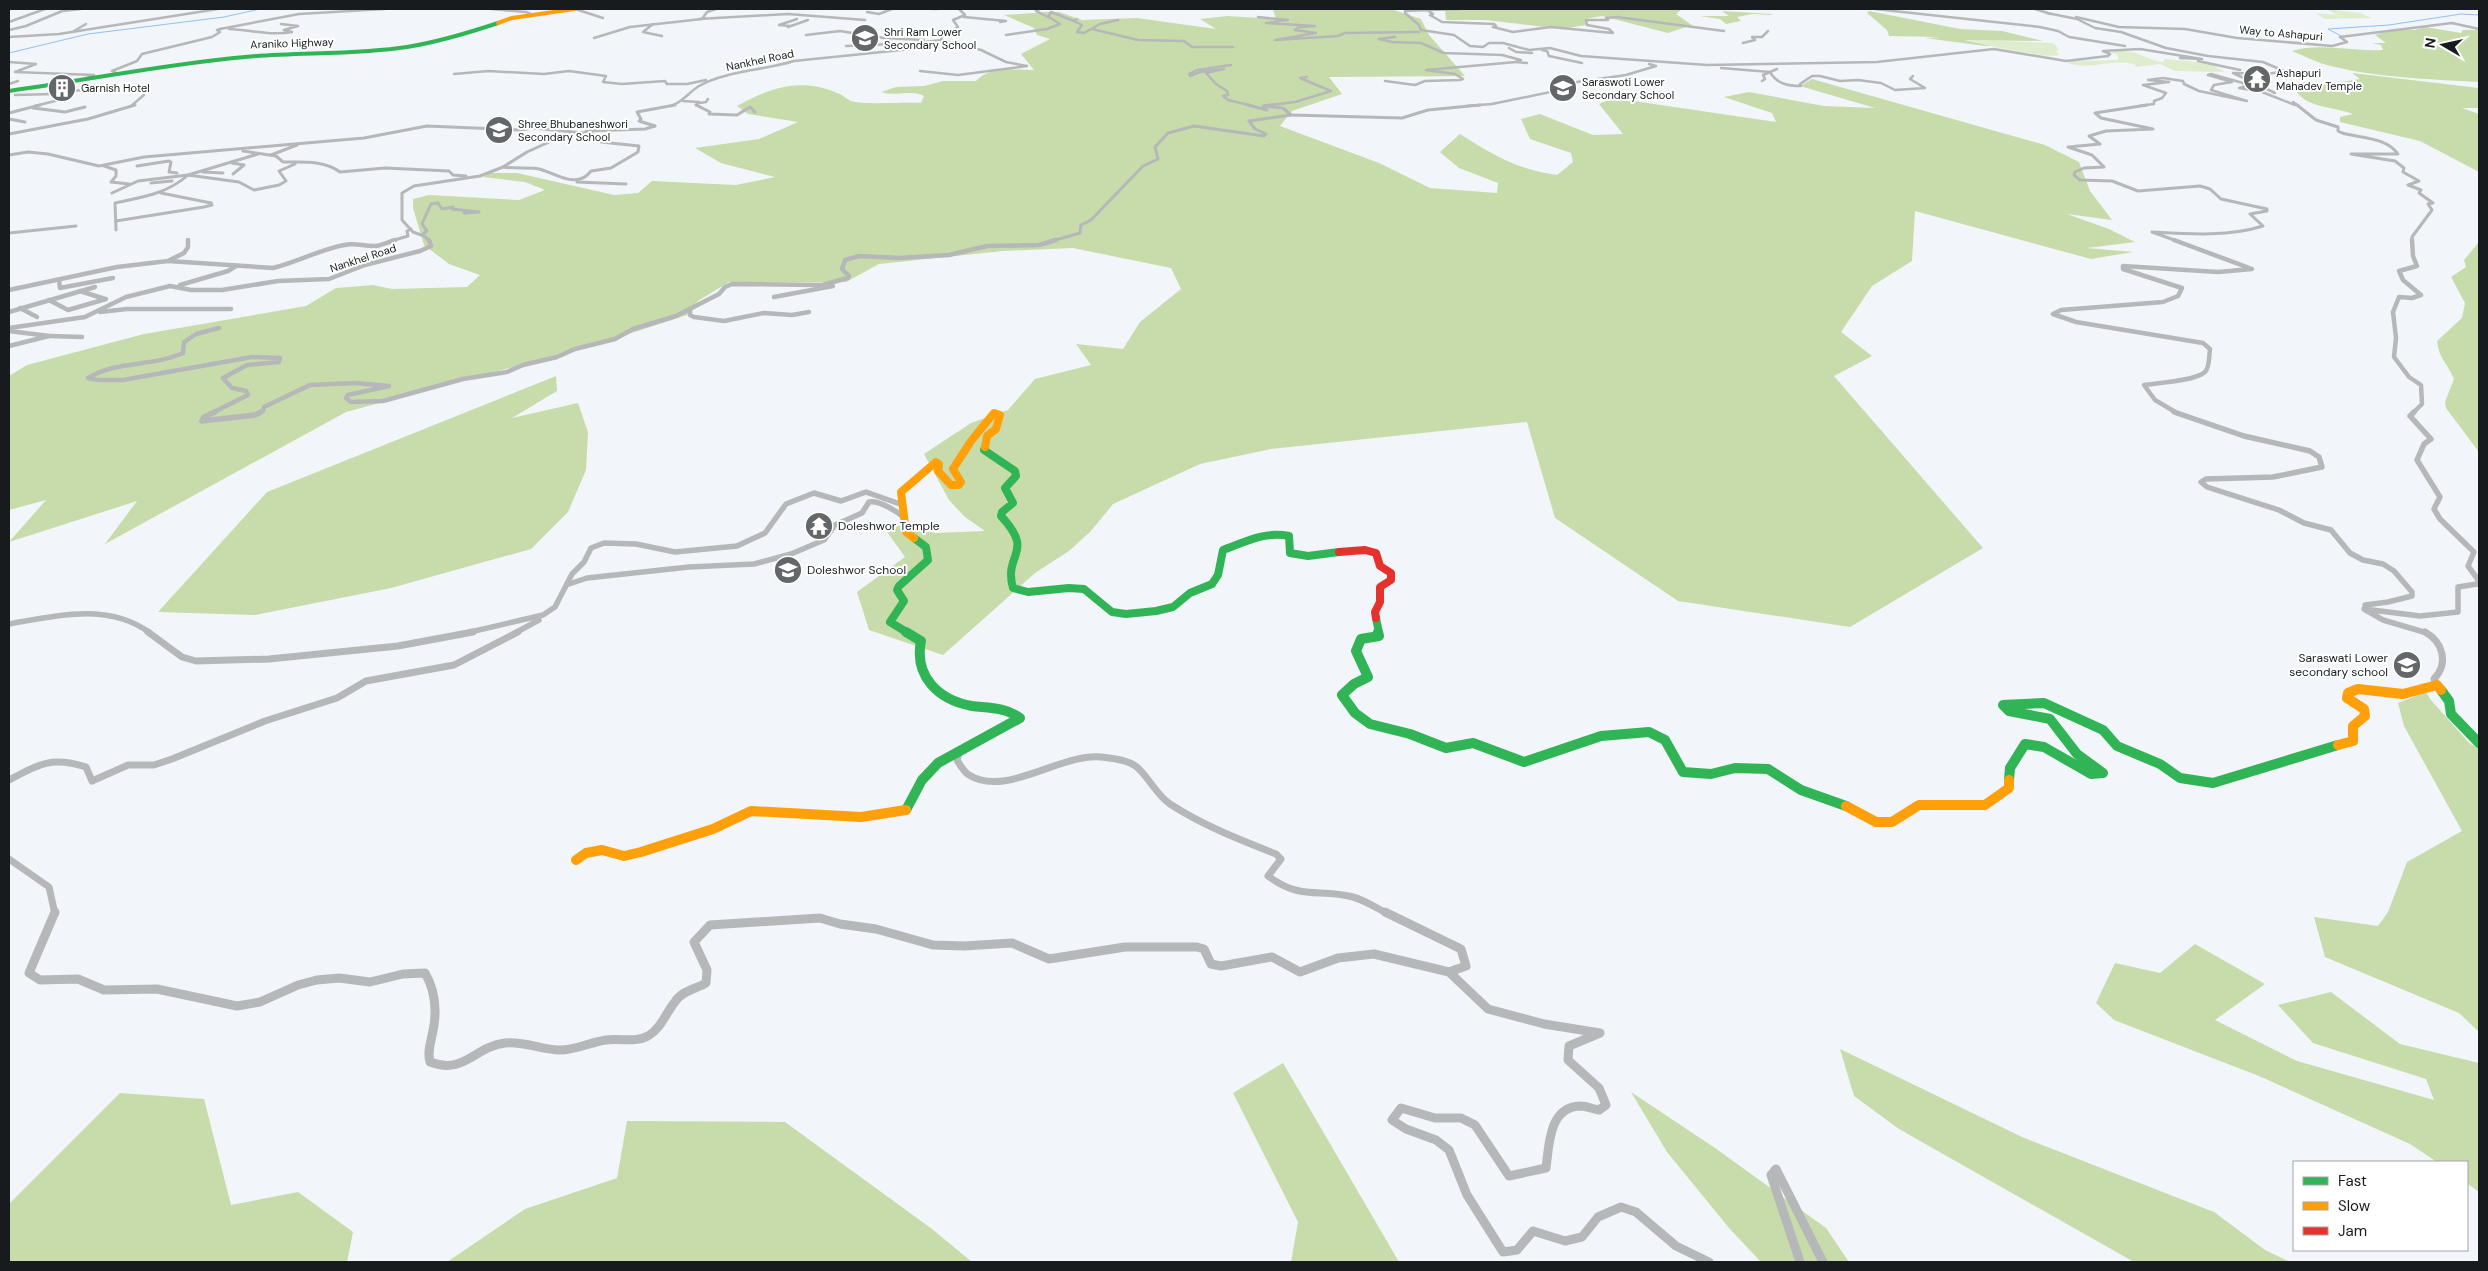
<svg xmlns="http://www.w3.org/2000/svg" width="2488" height="1271" font-family="'DM Sans',sans-serif">
<style>
.green{fill:#deedce}
.forest{fill:#c7dcaa}
.lines{fill:none;stroke-linecap:round;stroke-linejoin:round}
.stream{stroke:#91c0f6;stroke-width:1}
.street-far5{stroke:#b6b7b8;stroke-width:2.5}
.street-far4{stroke:#b6b7b8;stroke-width:3}
.street-far3{stroke:#b6b7b8;stroke-width:4.5}
.street-far2{stroke:#b6b7b8;stroke-width:5.5}
.street-far1{stroke:#b6b7b8;stroke-width:7}
.street{stroke:#b6b7b8;stroke-width:9}
.fast-far2{stroke:#30b455;stroke-width:4}
.fast-far1{stroke:#30b455;stroke-width:8}
.fast{stroke:#30b455;stroke-width:10}
.slow-far3{stroke:#ff9f0a;stroke-width:4}
.slow-far2{stroke:#ff9f0a;stroke-width:6}
.slow-far1{stroke:#ff9f0a;stroke-width:8}
.slow{stroke:#ff9f0a;stroke-width:10}
.jam{stroke:#e5322d;stroke-width:8}
.labels{text-anchor:middle;dominant-baseline:central;stroke-width:4;stroke-linejoin:round;paint-order:stroke}
.far-poi-label{font-size:11px;fill:#181b1d;stroke:#fff;text-anchor:start}
.far-street-label{font-size:11px;fill:#181b1d;stroke:#fff}
.poi-label{font-size:12px;fill:#181b1d;stroke:#fff;text-anchor:start}
</style>
<rect width="100%" height="100%" fill="#f2f5f9"/>
<g class="green">
<polygon points="2326,9 2360,13 2372,18 2325,19 2315,13 2337,15"/>
<path d="M1970 40 2053 43 2059 49 2056 51 2059 55C2048 59 1982 45 1970 40Z"/>
<path d="M2124 51C2141 52 2149 61 2163 62L2165 59 2209 63 2225 72 2175 71 2160 64 2135 67 2136 65C2115 57 2091 71 2068 63L2071 61 2118 60V55L2109 52Z"/>
</g>
<g class="forest">
<path d="M1273 9H1391L1421 19 1429 35 1465 76 1329 77 1342 94 1292 111 1280 126 1379 163 1430 188 1497 193 1498 183 1459 168 1440 152 1460 134C1495 156 1516 169 1557 175L1573 162 1571 153 1530 139 1521 119 1540 114 1593 135 1623 134 1599 104 1613 98 1776 122 1772 113 1724 97 1749 92 1824 106 1875 108 1800 86 1812 79 2045 145 2079 162 2090 191 2112 220 2067 214 2109 229 2135 242 2087 248 2133 252 2091 259 1915 211 1912 261 1872 286 1841 332 1872 356 1834 376 1983 548 1850 627 1678 601 1555 518 1527 422 1271 449 1200 464 1113 504 1091 531 1069 551 1035 573 943 655 869 630 857 592 905 557 880 522 936 533 985 531 965 517 949 500 924 454 971 423 1008 410 1035 379 1091 365 1076 344 1123 349 1140 322 1181 289 1171 268 1073 248 1003 251 879 264 846 282H729L698 301 687 315 595 345 346 412 105 544 137 501 9 542 46 500 9 510V376L27 365 144 334 306 306 336 288 373 285 392 289 467 287 480 275 449 264 424 245 413 208V199L429 195 519 200 545 190 525 182 483 177 490 173H517L614 195 638 193 652 181 736 185 775 177 721 163 695 148 759 139 798 122 748 114 737 106C769 88 801 77 837 93 842 94 846 99 851 101 862 105 906 102 921 103L924 96C910 89 895 97 881 92L896 87 924 86 943 81H976C989 66 1015 70 1034 70L1021 54 1050 39 1037 35 1034 28 1004 15 1047 12H1059L1082 20 1137 18 1216 29 1200 19 1227 16 1276 19Z"/>
<polygon points="1445,9 1682,9 1676,14 1692,25 1668,33 1602,16 1585,19 1586,25 1561,29 1486,20 1446,20"/>
<polygon points="1722,11 1771,14 1772,15 1752,14 1737,17 1741,21 1726,24 1720,19 1700,16 1729,16"/>
<polygon points="1869,11 1960,29 2002,31 2043,41 1965,40 1991,46 1985,46 1925,38 1940,37 1889,36 1887,30 1867,13"/>
<path d="M2425 27 2461 33 2463 30H2479V82C2429 79 2376 78 2327 65 2315 62 2303 55 2292 51 2320 42 2353 52 2383 50L2381 45 2372 43H2386L2375 35 2398 29 2414 30Z"/>
<path d="M2352 73 2479 88V108H2462L2479 114V172L2420 141 2340 122V117L2353 114C2333 106 2304 109 2294 87L2299 82H2342L2360 79Z"/>
<path d="M2479 242V452L2446 408 2445 402 2454 379C2447 362 2439 359 2437 341L2462 318 2465 303 2451 277 2466 267 2464 260Z"/>
<polygon points="556,376 557,391 512,418 578,403 588,432 586,470 568,512 531,549 391,588 255,615 158,612 267,492"/>
<polygon points="2426,692 2430,699 2470,744 2479,748 2479,1032 2459,1013 2325,957 2314,917 2378,926 2388,912 2407,862 2462,831 2404,726 2398,703"/>
<polygon points="2195,944 2265,984 2215,1020 2297,1061 2434,1100 2426,1079 2313,1043 2278,1005 2331,992 2400,1044 2479,1063 2479,1192 2467,1183 2467,1162 2437,1162 2410,1144 2259,1076 2114,1020 2096,1003 2115,963 2160,973"/>
<polygon points="1840,1049 2022,1137 2214,1212 2265,1250 2290,1262 2134,1262 1899,1129 1854,1096"/>
<polygon points="1283,1063 1399,1262 1291,1262 1298,1222 1233,1093"/>
<polygon points="1631,1092 1715,1148 1826,1228 1849,1262 1761,1262 1729,1228 1667,1152"/>
<polygon points="120,1093 204,1099 231,1205 298,1192 353,1232 347,1262 9,1262 9,1204"/>
<polygon points="627,1121 785,1122 932,1229 972,1262 447,1262 525,1209 617,1178"/>
</g>
<g class="lines">
<g class="stream">
<polyline points="2341,36 2328,29 2389,25 2461,14 2479,15"/>
<polyline points="9,53 88,34 224,17 260,9"/>
</g>
<g class="street-far5">
<polyline points="491,9 526,12 533,15"/>
<polyline points="575,9 603,18"/>
<polyline points="933,9 938,9"/>
<polyline points="1040,9 1036,11 1048,17 1051,12 1074,21 1077,19"/>
<polyline points="1460,9 1405,11 1405,13 1419,25 1421,30 1454,35 1470,46 1483,47 1489,43 1503,43 1529,50 1550,48 1581,56 1707,65 1877,62 1994,49 2066,61 2108,56 2110,54 2103,51 2140,49 2202,59 2180,58"/>
<polyline points="1875,9 2040,27 2058,31 2069,37 2125,46"/>
<polyline points="2035,9 2051,14"/>
<polyline points="1427,10 1433,14 1430,15 1442,22 1494,24 1496,26 1493,27 1513,32 1551,27 1613,33 1609,29 1587,25 1586,20 1608,20 1606,18 1617,17 1724,31"/>
<polyline points="63,11 81,9"/>
<polyline points="867,12 879,14 892,9"/>
<polyline points="2047,13 2077,19 2095,28 2121,32 2166,48 2208,56 2263,62 2284,71 2268,74 2233,73 2275,93"/>
<polyline points="964,17 1006,21 1000,22"/>
<polyline points="1258,17 1288,20 1266,23 1315,26 1299,27 1295,30 1316,33 1275,40 1338,36 1345,33 1419,32"/>
<polyline points="2076,17 2119,27 2185,29 2237,38 2332,46 2347,42 2340,37 2452,23 2479,29"/>
<polyline points="699,19 788,14 865,20"/>
<polyline points="1074,21 1082,25 1077,32 1084,33 1100,24 1118,20"/>
<polyline points="9,22 45,9"/>
<polyline points="653,24 643,32 662,36"/>
<polyline points="790,26 779,25 797,19"/>
<polyline points="788,27 808,20"/>
<path d="M229 29C250 30 271 36 292 32L284 30 298 26 281 24"/>
<polyline points="1092,29 1138,40 1184,41 1192,47 1233,47"/>
<polyline points="9,30 26,26 67,9"/>
<polyline points="74,31 86,24"/>
<polyline points="806,35 840,31 884,38 924,40"/>
<polyline points="1006,35 1047,29 1060,24 1049,17"/>
<polyline points="9,37 59,34 218,9"/>
<polyline points="1395,37 1379,39 1392,42 1421,43 1444,53 1502,55 1521,60 1516,62 1527,63"/>
<polyline points="594,38 630,27 702,19 707,12 716,9"/>
<polyline points="1743,43 1755,40 1752,37 1762,37 1768,31"/>
<polyline points="846,46 917,43 941,40 943,35 958,27 953,20 965,15 959,9"/>
<polyline points="1509,48 1516,52 1532,53"/>
<polyline points="1542,50 1547,51 1549,56 1582,63"/>
<polyline points="2198,61 2240,70"/>
<polyline points="9,62 36,64 15,72 94,75 85,79"/>
<polyline points="1231,65 1197,70 1189,74 1190,76 1200,72 1224,69 1206,73 1216,84 1227,91 1228,95 1223,96 1228,100 1253,106"/>
<polyline points="1721,68 1770,72 1763,75 1765,79 1762,81"/>
<polyline points="920,71 958,75 1027,66 1006,62 981,50 941,40"/>
<polyline points="115,72 112,71 137,61 142,54 212,37 220,32 217,30 220,29 299,14 385,9"/>
<path d="M1770 72C1777 84 1788 86 1801 86L1800 84 1812 76H1820L1840 81 1858 80 1881 83 1895 90 1925 88 1910 79 1913 76"/>
<polyline points="1770,72 1777,69"/>
<polyline points="454,74 488,71 544,74 569,71 606,76 603,82 622,84 665,81 667,84 687,84 706,80"/>
<polyline points="1385,81 1415,85 1425,81 1460,80 1463,79 1455,74 1426,70 1516,62"/>
<polyline points="9,84 18,81"/>
<polyline points="52,94 117,85"/>
<polyline points="15,95 54,94"/>
<polyline points="683,101 699,102 696,105 699,106"/>
<polyline points="2293,102 2299,106"/>
<polyline points="700,103 706,102 708,99"/>
<polyline points="35,106 71,97 63,94"/>
<polyline points="131,106 144,95"/>
<path d="M671 106C683 102 689 92 699 86 725 71 766 70 794 61L931 47 927 44"/>
<polyline points="1266,106 1263,106 1295,102 1331,91 1300,78 1307,77"/>
<polyline points="1467,106 1492,104 1565,89 1570,86 1570,83 1626,75 1656,66 1649,64"/>
<polyline points="2139,106 2154,104 2154,101 2162,98 2166,93 2143,85 2169,82 2148,80 2163,78 2183,81 2184,84 2199,91 2247,101 2211,90 2214,85 2232,82 2208,75 2211,74 2243,83 2246,86 2239,88 2262,92 2295,105"/>
</g>
<g class="street-far4">
<polyline points="696,105 710,112 709,114 737,115 750,107 755,112"/>
<polyline points="1248,105 1267,110"/>
<path d="M2147 105 2095 113 2101 118 2153 129 2106 131 2089 136 2100 144 2068 147 2092 155 2104 167 2084 168 2075 172 2074 175 2080 180 2112 181 2138 191 2200 186 2210 189 2221 199 2267 209V211L2250 214 2263 226C2228 237 2188 234 2152 232L2177 241"/>
<path d="M2297 105 2316 120 2338 127V131L2342 133C2360 138 2386 137 2398 154H2351L2395 161 2404 168 2403 172 2419 181 2408 185 2421 190 2419 193 2433 203 2428 204 2432 210 2412 237V241"/>
<polyline points="33,108 65,112 85,107"/>
<polyline points="9,113 40,105"/>
<polyline points="1291,115 1402,118 1428,110 1480,105"/>
<polyline points="9,119 25,122"/>
<polyline points="655,126 639,121 641,119 637,112 675,105"/>
<polyline points="586,131 645,129 655,126"/>
<polyline points="9,134 88,119 135,105"/>
<path d="M243 151 276 156 283 162C302 162 324 160 340 172L385 168 449 171 453 175 466 176"/>
<path d="M9 155 28 152 48 154 99 166 144 157 364 138 427 126 520 130 534 128 593 134 601 142 639 146 638 152 611 168 591 171C577 190 556 173 539 169 531 167 514 169 503 167"/>
<polyline points="271,155 297,145"/>
<polyline points="232,163 244,165 233,174"/>
<polyline points="104,166 116,170 116,176 111,182 129,184"/>
<polyline points="137,166 169,161 171,162 169,172 177,173"/>
<polyline points="203,172 223,173"/>
<polyline points="577,182 626,184"/>
<polyline points="151,183 172,181"/>
<polyline points="112,193 138,181 188,175 258,154"/>
<polyline points="161,193 211,203"/>
<polyline points="116,221 204,207 212,205 211,203"/>
<path d="M116 230 115 203C142 197 167 194 188 175L239 182 254 190 279 185 286 181 279 171 295 164"/>
<polyline points="9,233 76,226"/>
<polyline points="423,234 427,231 422,224 431,204 438,203 442,209 453,207 452,209 479,212 464,213"/>
<polyline points="391,241 408,236 407,231 411,229"/>
<polyline points="430,241 424,236 413,232 402,220 402,193 414,186 480,176 503,167 527,152 569,133"/>
<polyline points="1052,241 1080,233 1081,225 1091,220 1143,166 1158,159 1155,147 1168,133 1194,126 1264,136 1266,134 1255,129 1249,121 1291,115 1283,108 1263,106 1270,105"/>
</g>
<g class="street-far3">
<path d="M2174 240 2252 269 2218 272 2123 266V269L2182 288 2178 296 2163 302 2061 310 2053 314 2076 322 2203 343 2210 349C2209 355 2210 367 2205 372 2195 381 2158 383 2144 385L2155 400 2177 413"/>
<polyline points="2412,240 2413,256 2417,266 2399,271 2403,280 2421,295 2412,298 2399,297 2393,312 2396,338 2394,357 2409,377 2421,385 2422,404 2413,413"/>
<path d="M168 261 273 268C297 262 319 250 344 245 355 242 365 247 376 246 382 245 389 242 395 240"/>
<polyline points="59,280 60,288 113,278"/>
<polyline points="180,285 228,271 236,266"/>
<polyline points="9,290 117,267 168,261 184,253 188,247 188,240"/>
<polyline points="80,291 105,299"/>
<polyline points="774,297 833,286"/>
<polyline points="49,300 68,310 106,299"/>
<polyline points="20,308 37,317"/>
<polyline points="690,309 690,315 694,317 724,321 764,313 792,315 809,312"/>
<polyline points="9,312 95,287"/>
<polyline points="100,312 127,309 231,309"/>
<polyline points="9,328 85,317 126,297 170,286 191,290 222,290 278,281 329,279 365,265 420,251 431,246 429,240"/>
<polyline points="9,331 49,336 9,346"/>
<polyline points="49,336 82,337"/>
<path d="M212 413 248 395 246 391 232 388 223 378 247 365 279 362 280 358 252 357 123 380H98L88 378C118 360 152 367 183 353L184 342 196 334 219 328"/>
<polyline points="258,413 263,411 264,407 310,385 355,383 389,386 348,395 346,398 351,402 383,401 463,379 507,372 523,365 557,357 575,349 615,339 633,329 676,316 719,294 725,287 732,284 822,285 848,278 849,276 842,269 845,260 859,256 899,258 949,255 987,246 1039,245 1056,240"/>
</g>
<g class="street-far2">
<polyline points="215,412 204,417 202,421 255,415 261,412"/>
<polyline points="2174,412 2244,436 2310,451 2319,457 2322,467 2273,477 2206,479 2201,482 2207,487 2279,510 2304,523 2331,530 2350,553 2363,560 2383,564 2394,571 2412,592 2412,596 2388,602 2365,605 2366,608"/>
<polyline points="2414,412 2410,416 2431,439 2424,444 2417,460 2440,497 2434,509 2440,519 2474,552 2468,566 2479,581 2477,584 2458,587 2458,612 2420,616 2364,609 2383,620 2427,633"/>
<path d="M569 584 587 578 689 567 754 564 791 554 824 540 835 525 862 513 869 502C879 500 896 511 904 517"/>
<path d="M9 624C56 616 108 602 150 633"/>
<polyline points="466,633 543,615 555,607 572,574 584,562 591,548 604,543 636,544 675,552 737,546 765,533 786,504 814,493 841,501 866,492 900,504"/>
<polyline points="515,633 539,620"/>
</g>
<g class="street-far1">
<polyline points="148,632 182,657 196,661 269,659 398,646 473,632"/>
<path d="M2425 632C2443 642 2449 663 2434 679L2437 685"/>
<path d="M959 753 957 760C960 765 964 772 969 775 1006 798 1060 753 1101 757 1111 758 1126 760 1134 765 1146 772 1155 794 1170 804 1204 826 1238 839 1276 854L1281 859 1268 876C1302 901 1318 888 1353 897 1364 900 1377 908 1388 914"/>
<path d="M9 780C39 764 52 756 86 767L92 781 128 765H154L172 759 265 721 337 698 366 681 454 665 518 632"/>
<polyline points="9,859 49,887 55,914"/>
</g>
<g class="street">
<path d="M55 912 29 973 40 980 78 979 104 990 157 989 237 1006 260 1002 298 985 317 980 339 978 370 982 403 974 425 973C435 990 437 1011 433 1031 431 1042 427 1051 430 1062 464 1075 474 1047 505 1043 523 1041 540 1049 558 1050 575 1051 590 1042 606 1040 620 1038 635 1043 648 1036 663 1027 667 1009 679 997 686 990 698 988 706 983L707 970 694 942 710 925 820 918 840 924 876 929 933 945 964 946 1012 943 1049 959 1125 947H1197L1204 949 1211 964 1221 966 1272 957 1300 972 1338 958 1374 954 1449 972 1488 1009 1544 1024 1600 1033 1569 1046 1568 1060 1599 1088 1606 1105 1599 1110C1593 1109 1586 1106 1580 1106 1549 1107 1549 1145 1546 1168L1509 1176 1475 1125 1461 1118H1435L1401 1108 1392 1120 1406 1129 1436 1140 1449 1150 1467 1195 1503 1252 1517 1250 1533 1231 1565 1241 1582 1237 1598 1217 1621 1207 1636 1212 1676 1246 1709 1262"/>
<polyline points="1385,912 1461,949 1466,966 1449,972"/>
<polyline points="1800,1262 1771,1175 1776,1169 1823,1262"/>
</g>
<path class="fast-far2" d="M9 91C88 80 165 64 245 57 297 52 355 55 407 47 438 42 468 33 498 23"/>
<g class="fast-far1">
<path d="M985 447 984 450 1015 471 1016 476 1005 488 1013 503 1002 512 1001 516C1036 554 1003 552 1013 588L1028 592 1069 588 1084 589 1112 612 1126 614 1156 611 1173 607 1190 593 1212 584 1218 575 1223 550C1245 542 1265 531 1289 536L1290 553 1308 556 1339 552"/>
<polyline points="1376,618 1379,633"/>
<polyline points="908,633 890,622 904,601 897,590 899,586 928,560 926,547 914,538"/>
</g>
<g class="fast">
<polyline points="1378,632 1379,636 1361,639 1356,651 1368,677 1354,684 1342,695 1355,713 1370,724 1410,734 1446,748 1473,743 1524,762 1601,736 1649,732 1665,740 1683,772 1711,774 1735,768 1768,769 1801,790 1846,806"/>
<polyline points="2441,690 2449,701 2451,714 2479,743"/>
<polyline points="2009,780 2010,768 2025,744 2044,747 2091,774 2103,773 2077,754 2050,719 2009,711 2003,705 2044,703 2103,730 2117,746 2160,764 2180,778 2213,783 2338,745"/>
<path d="M906 810 922 780 938 763 1020 718C1005 707 989 708 972 706 938 700 914 676 921 641L906 632"/>
</g>
<polyline class="slow-far3" points="498,23 512,18 574,9"/>
<polyline class="slow-far2" points="994,413 995,413"/>
<polyline class="slow-far1" points="914,538 906,532 901,492 936,462 939,464 938,471 951,485 959,485 961,482 953,469 971,441 994,413 1000,415 996,429 987,436 985,447"/>
<g class="slow">
<polyline points="2338,745 2353,741 2353,726 2365,716 2364,709 2347,698 2348,693 2358,689 2403,694 2437,685 2441,690"/>
<polyline points="1846,806 1876,822 1892,822 1919,805 1985,805 2009,788 2009,780"/>
<polyline points="576,860 586,853 602,850 624,856 641,852 713,829 751,811 861,817 906,810"/>
</g>
<polyline class="jam" points="1339,552 1365,550 1376,553 1380,566 1391,573 1391,580 1380,587 1380,602 1375,612 1376,618"/>
</g>
<defs>
<symbol id="school-disc" viewBox="-11 -11 22 22"><circle r="9.5" fill="#64676a" stroke="#fff"/><path d="M0-5L7-2L0 1L-7-2ZM-4 1L0 2.5L4 1V4Q0 6-4 4Z" fill="#fff"/></symbol>
<symbol id="temple-disc" viewBox="-11 -11 22 22"><circle r="9.5" fill="#64676a" stroke="#fff"/><path d="M0-6L5-2H3V0L6.5 2.5H4V6H1.5V3h-3V6H-4V2.5H-6.5L-3 0V-2H-5Z" fill="#fff"/></symbol>
<symbol id="building-disc" viewBox="-11 -11 22 22"><circle r="9.5" fill="#64676a" stroke="#fff"/><path d="M-4-6H4V6H1V3H-1V6H-4ZM-2.5-4.3h1.7v1.8h-1.7ZM.8-4.3h1.7v1.8H.8ZM-2.5-1h1.7V.8h-1.7ZM.8-1h1.7V.8H.8Z" fill="#fff"/></symbol>
</defs>
<g fill-rule="evenodd">
<use href="#school-disc" x="849" y="22" width="32" height="32"/>
<use href="#temple-disc" x="2241" y="63" width="32" height="32"/>
<use href="#building-disc" x="46" y="72" width="32" height="32"/>
<use href="#school-disc" x="1547" y="72" width="32" height="32"/>
<use href="#school-disc" x="483" y="114" width="32" height="32"/>
<use href="#temple-disc" x="803" y="510" width="32" height="32"/>
<use href="#school-disc" x="772" y="554" width="32" height="32"/>
<use href="#school-disc" x="2391" y="649" width="32" height="32"/>
</g>
<g class="labels">
<g class="far-poi-label">
<text x="884" y="32">Shri Ram Lower<tspan x="884" dy="13">Secondary School</tspan></text>
<text x="2276" y="73">Ashapuri<tspan x="2276" dy="13">Mahadev Temple</tspan></text>
<text x="1582" y="82">Saraswoti Lower<tspan x="1582" dy="13">Secondary School</tspan></text>
<text x="81" y="88">Garnish Hotel</text>
<text x="518" y="124">Shree Bhubaneshwori<tspan x="518" dy="13">Secondary School</tspan></text>
</g>
<g class="far-street-label">
<text transform="translate(2281 33) rotate(5)">Way to Ashapuri</text>
<text transform="translate(292 43) rotate(-2)">Araniko Highway</text>
<text transform="translate(760 60) rotate(-12)">Nankhel Road</text>
<text transform="translate(363 258) rotate(-18)">Nankhel Road</text>
</g>
<g class="poi-label">
<text x="838" y="526">Doleshwor Temple</text>
<text x="807" y="570">Doleshwor School</text>
<text x="2388" y="658" text-anchor="end">Saraswati Lower<tspan x="2388" dy="14">secondary school</tspan></text>
</g>
</g>
<rect width="2488" height="1271" fill="none" stroke="#181b1d" stroke-width="20"/>
<rect x="2293" y="1161" width="175" height="90" fill="#ffffff" stroke="#a3a4a5"/>
<rect x="2303" y="1177" width="25" height="8" fill="#30b455" stroke="#a3a4a5"/>
<text x="2338" y="1186" font-size="15" fill="#181b1d">Fast</text>
<rect x="2303" y="1202" width="25" height="8" fill="#ff9f0a" stroke="#a3a4a5"/>
<text x="2338" y="1211" font-size="15" fill="#181b1d">Slow</text>
<rect x="2303" y="1227" width="25" height="8" fill="#e5322d" stroke="#a3a4a5"/>
<text x="2338" y="1236" font-size="15" fill="#181b1d">Jam</text>
<g transform="translate(2443 45) rotate(279)" stroke="#ffffff" stroke-width="4" paint-order="stroke">
<path d="M0-4L9 19L0 12L-9 19Z" fill="#181b1d"/>
<text y="-8" font-size="14" font-weight="bold" text-anchor="middle" fill="#181b1d">N</text>
</g>
</svg>
